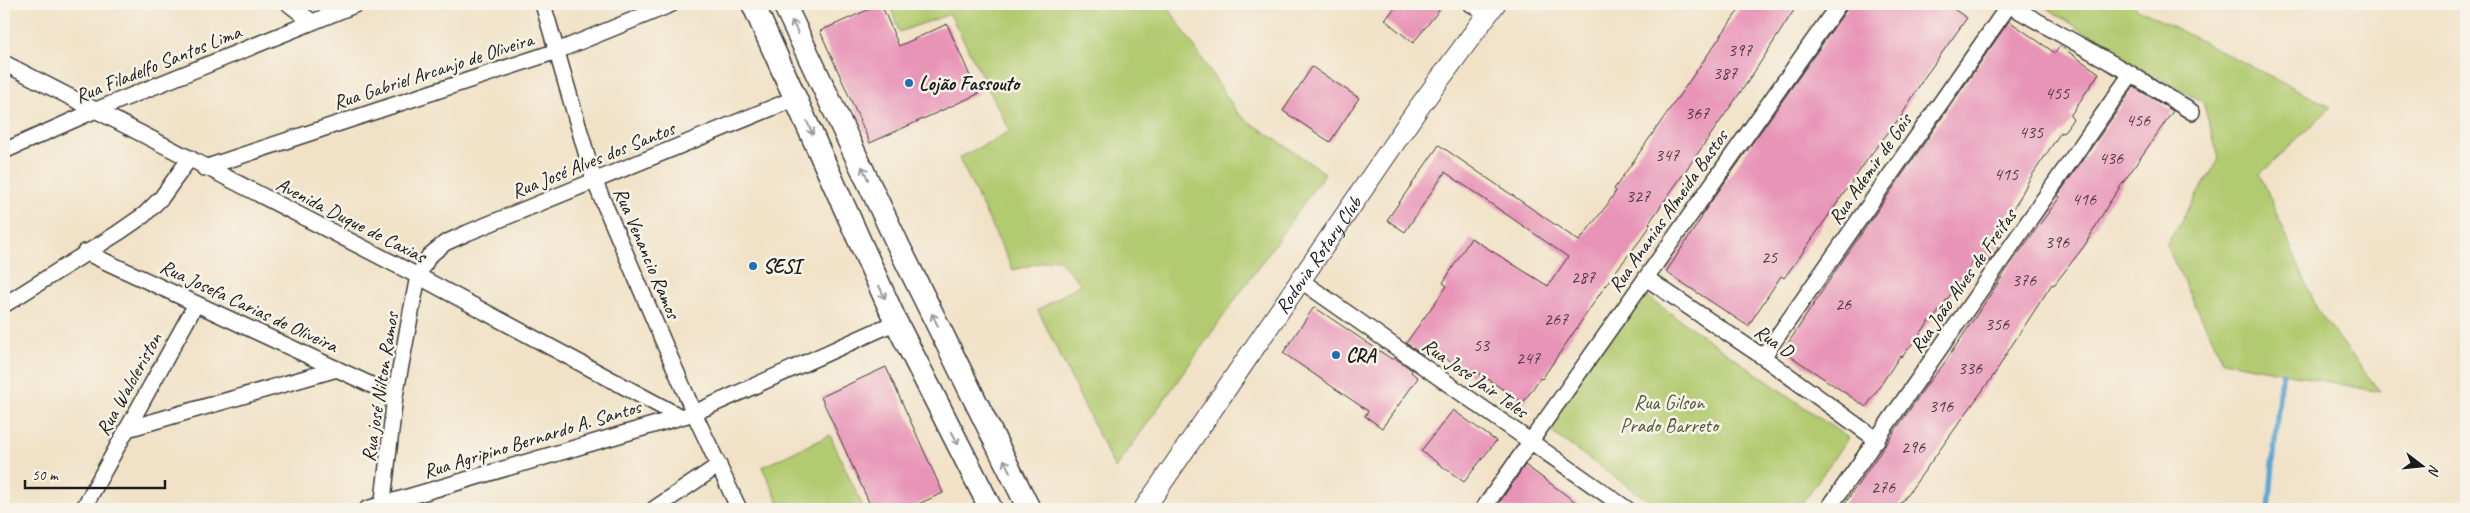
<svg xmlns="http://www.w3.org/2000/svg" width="2470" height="513" font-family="Caveat,sans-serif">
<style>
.green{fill:#b2ca6f;stroke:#677346}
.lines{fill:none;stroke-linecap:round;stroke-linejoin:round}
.stream{stroke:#5ca6d4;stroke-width:5.5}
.building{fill:#e894b7}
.minor-casing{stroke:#3c3a36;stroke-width:18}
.secondary-casing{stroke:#3c3a36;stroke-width:22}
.primary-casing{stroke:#3c3a36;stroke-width:25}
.minor{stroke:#fff;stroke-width:15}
.secondary{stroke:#fff;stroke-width:20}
.primary{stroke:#fff;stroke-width:22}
.oneway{stroke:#999}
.poi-dot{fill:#1f6fb2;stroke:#f7f3e8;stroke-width:2}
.labels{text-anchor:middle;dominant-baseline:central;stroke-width:5;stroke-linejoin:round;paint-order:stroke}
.number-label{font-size:18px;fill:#4f3a43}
.street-label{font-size:20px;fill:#1c1c1c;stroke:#f7f3e8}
.poi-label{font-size:20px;font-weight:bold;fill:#1c1c1c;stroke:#f7f3e8;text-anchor:start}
.park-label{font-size:20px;fill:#505939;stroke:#f7f3e8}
</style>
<rect width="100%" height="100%" fill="#f7f3e8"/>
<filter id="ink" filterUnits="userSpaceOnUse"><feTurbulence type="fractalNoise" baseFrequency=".02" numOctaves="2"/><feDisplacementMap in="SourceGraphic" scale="10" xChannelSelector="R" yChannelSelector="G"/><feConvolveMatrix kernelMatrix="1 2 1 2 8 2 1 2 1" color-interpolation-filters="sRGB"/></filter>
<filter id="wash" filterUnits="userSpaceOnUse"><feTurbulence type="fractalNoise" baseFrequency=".0096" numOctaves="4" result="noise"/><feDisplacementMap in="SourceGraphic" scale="20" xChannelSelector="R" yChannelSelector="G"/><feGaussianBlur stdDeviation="1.12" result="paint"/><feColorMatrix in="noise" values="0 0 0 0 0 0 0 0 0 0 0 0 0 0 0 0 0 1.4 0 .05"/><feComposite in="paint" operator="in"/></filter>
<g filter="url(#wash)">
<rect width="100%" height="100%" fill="#f1e2c7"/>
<g class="green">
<polygon points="890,4 1166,4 1238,114 1325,173 1115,469 1038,310 1081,284 1057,258 1013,270 959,158 1010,131 950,14 899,32"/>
<polygon points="2041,4 2133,4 2138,9 2331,107 2260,174 2317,309 2380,392 2223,361 2166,245 2219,159 2203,102 2137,66"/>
<polygon points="1639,291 1848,438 1798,509 1660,509 1544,427"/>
<polygon points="830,435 864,509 782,509 762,467"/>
</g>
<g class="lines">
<polyline class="stream" points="2269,509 2280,384 2283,374"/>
</g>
<g id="blocks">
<g class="building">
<polygon points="881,4 899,46 947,24 978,94 870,143 820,31"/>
<polygon points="1398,4 1444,4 1413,43 1385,20"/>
<polygon points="1743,4 1798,4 1749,80 1649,223 1651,225 1641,239 1612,276 1542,379 1540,378 1523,403 1476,371 1472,377 1429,347 1423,355 1406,343 1447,286 1443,283 1471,238 1548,286 1568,257 1445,172 1405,232 1387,220 1439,145 1579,241 1607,205 1616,191 1614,189"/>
<polygon points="1848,4 1946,4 1967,18 1924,78 1902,115 1872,153 1801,255 1784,278 1781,276 1748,326 1666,272 1702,217 1701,216 1847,9"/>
<polygon points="2009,21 2055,53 2060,46 2099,73 2070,116 2073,119 2063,133 2061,132 2029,180 2017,203 1988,241 1998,248 1987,264 1977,257 1934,318 1933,317 1902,357 1900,356 1866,407 1783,351 1832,276"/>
<polygon points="1312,67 1359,98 1330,142 1283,111"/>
<polygon points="2134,87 2173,111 2109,203 2085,245 2054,285 2052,284 2010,348 1996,372 1897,509 1841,509 1928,383 1943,365 2014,259 2060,197 2058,195"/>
<polygon points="1314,307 1393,360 1395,358 1412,370 1411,372 1418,378 1382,428 1365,416 1368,411 1283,353"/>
<polygon points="886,367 943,493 907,509 872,509 821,397"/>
<polygon points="1453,410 1496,441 1464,482 1421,451"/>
<polygon points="1525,465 1562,492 1585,509 1507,509 1499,503"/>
</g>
</g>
</g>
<g filter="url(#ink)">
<use href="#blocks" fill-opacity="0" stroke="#3c3a36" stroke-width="1"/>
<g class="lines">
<defs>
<g id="minor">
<polyline points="289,4 312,22"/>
<polyline points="543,4 594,180 694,413 739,509"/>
<polyline points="1471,4 1487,13"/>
<polyline points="2007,4 2131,74 2192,112"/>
<polyline points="4,63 418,276 679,416"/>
<polyline points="4,151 96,110 357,4"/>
<polyline points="204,168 557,51 672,4"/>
<polyline points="85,252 395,396"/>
<polyline points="1646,278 1763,357 1877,440"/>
<polyline points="1300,280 1627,509"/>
<polyline points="4,305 118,233 144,215 162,197 190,158"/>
<polyline points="1763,357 2009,5"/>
<polyline points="127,429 337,369"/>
<polyline points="83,509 196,304"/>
<polyline points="367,509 694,413 896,322"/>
<polyline points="382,509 395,396 418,276 429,256 445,243 467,233 796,98"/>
<polyline points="654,509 719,465"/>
<polyline points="1483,509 1839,4"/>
<polyline points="1828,509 2131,74"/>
</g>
<g id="secondary">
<path id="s1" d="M1144 509 1417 110 1495 4"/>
</g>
<g id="primary">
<polyline points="753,4 896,322 991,509"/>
<polyline points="784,4 900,249 1029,509"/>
</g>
</defs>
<use href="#minor" class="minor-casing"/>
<use href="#secondary" class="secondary-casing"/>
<use href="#primary" class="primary-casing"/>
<use href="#minor" class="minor"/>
<use href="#secondary" class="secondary"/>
<use href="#primary" class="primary"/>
</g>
<defs><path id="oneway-shaft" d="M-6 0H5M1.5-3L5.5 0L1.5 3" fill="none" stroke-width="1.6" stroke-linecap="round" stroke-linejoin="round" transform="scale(1.25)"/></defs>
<g class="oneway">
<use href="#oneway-shaft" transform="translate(795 27) rotate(-116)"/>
<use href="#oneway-shaft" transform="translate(810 128) rotate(66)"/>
<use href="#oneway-shaft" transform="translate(865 173) rotate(-115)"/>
<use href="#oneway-shaft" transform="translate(882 292) rotate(65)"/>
<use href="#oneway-shaft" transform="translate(935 320) rotate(-116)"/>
<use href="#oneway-shaft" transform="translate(955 438) rotate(63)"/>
<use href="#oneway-shaft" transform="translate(1007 466) rotate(-116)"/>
</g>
</g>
<g class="poi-dot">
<circle cx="909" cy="83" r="5"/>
<circle cx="753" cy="266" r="5"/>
<circle cx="1336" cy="355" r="5"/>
</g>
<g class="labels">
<g class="number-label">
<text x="1740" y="50">397</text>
<text x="1725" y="73">387</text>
<text x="2057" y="93">455</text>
<text x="1697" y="113">367</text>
<text x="2138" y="120">456</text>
<text x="2031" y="132">435</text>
<text x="1667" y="155">347</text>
<text x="2111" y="158">436</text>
<text x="2006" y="174">415</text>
<text x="1638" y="196">327</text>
<text x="2084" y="199">416</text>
<text x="2057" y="242">396</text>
<text x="1769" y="257">25</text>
<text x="1583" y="277">287</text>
<text x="2024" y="280">376</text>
<text x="1843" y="304">26</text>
<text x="1556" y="319">267</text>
<text x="1997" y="324">356</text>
<text x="1481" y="345">53</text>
<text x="1528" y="358">247</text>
<text x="1970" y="368">336</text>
<text x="1941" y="406">316</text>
<text x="1913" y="447">296</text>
<text x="1883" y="487">276</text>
</g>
<g class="street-label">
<text transform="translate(158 64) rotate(-22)">Rua Filadelfo Santos Lima</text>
<text transform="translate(433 71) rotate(-18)">Rua Gabriel Arcanjo de Oliveira</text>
<text transform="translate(593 160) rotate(-22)">Rua José Alves dos Santos</text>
<text transform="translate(1870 169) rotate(-55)">Rua Ademir de Gois</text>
<text transform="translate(1668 211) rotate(-55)">Rua Ananias Almeida Bastos</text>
<text transform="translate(351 220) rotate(27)">Avenida Duque de Caxias</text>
<text transform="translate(647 253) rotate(67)">Rua Venancio Ramos</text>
<text stroke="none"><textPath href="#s1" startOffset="308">Rodovia Rotary Club</textPath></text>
<text transform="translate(1963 281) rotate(-55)">Rua João Alves de Freitas</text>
<text transform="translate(249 306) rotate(25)">Rua Josefa Carias de Oliveira</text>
<text transform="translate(1774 341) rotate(35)">Rua D</text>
<text transform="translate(1475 378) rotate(35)">Rua José Jair Teles</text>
<text transform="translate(129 384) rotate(-61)">Rua Walcleriston</text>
<text transform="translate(380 387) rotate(-81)">Rua josé Nilton Ramos</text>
<text transform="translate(532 439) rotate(-17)">Rua Agripino Bernardo A. Santos</text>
</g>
<g class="poi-label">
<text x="919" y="83">Lojão Fassouto</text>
<text x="763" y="266">SESI</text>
<text x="1346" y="355">CRA</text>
</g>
<g class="park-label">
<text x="1669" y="402">Rua Gilson<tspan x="1669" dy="23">Prado Barreto</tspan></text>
</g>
</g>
<rect width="2470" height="513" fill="none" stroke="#f7f3e8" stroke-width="20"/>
<g transform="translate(2422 466) rotate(106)" stroke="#f7f3e8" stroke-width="4" paint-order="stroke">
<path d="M0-4L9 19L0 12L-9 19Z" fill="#1c1c1c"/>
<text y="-8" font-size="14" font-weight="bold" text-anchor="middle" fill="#1c1c1c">N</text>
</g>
<path d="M25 480v8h140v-8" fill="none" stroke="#1c1c1c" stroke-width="2.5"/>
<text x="32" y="480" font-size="15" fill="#1c1c1c" stroke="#f7f3e8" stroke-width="4" paint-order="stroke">50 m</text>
</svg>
